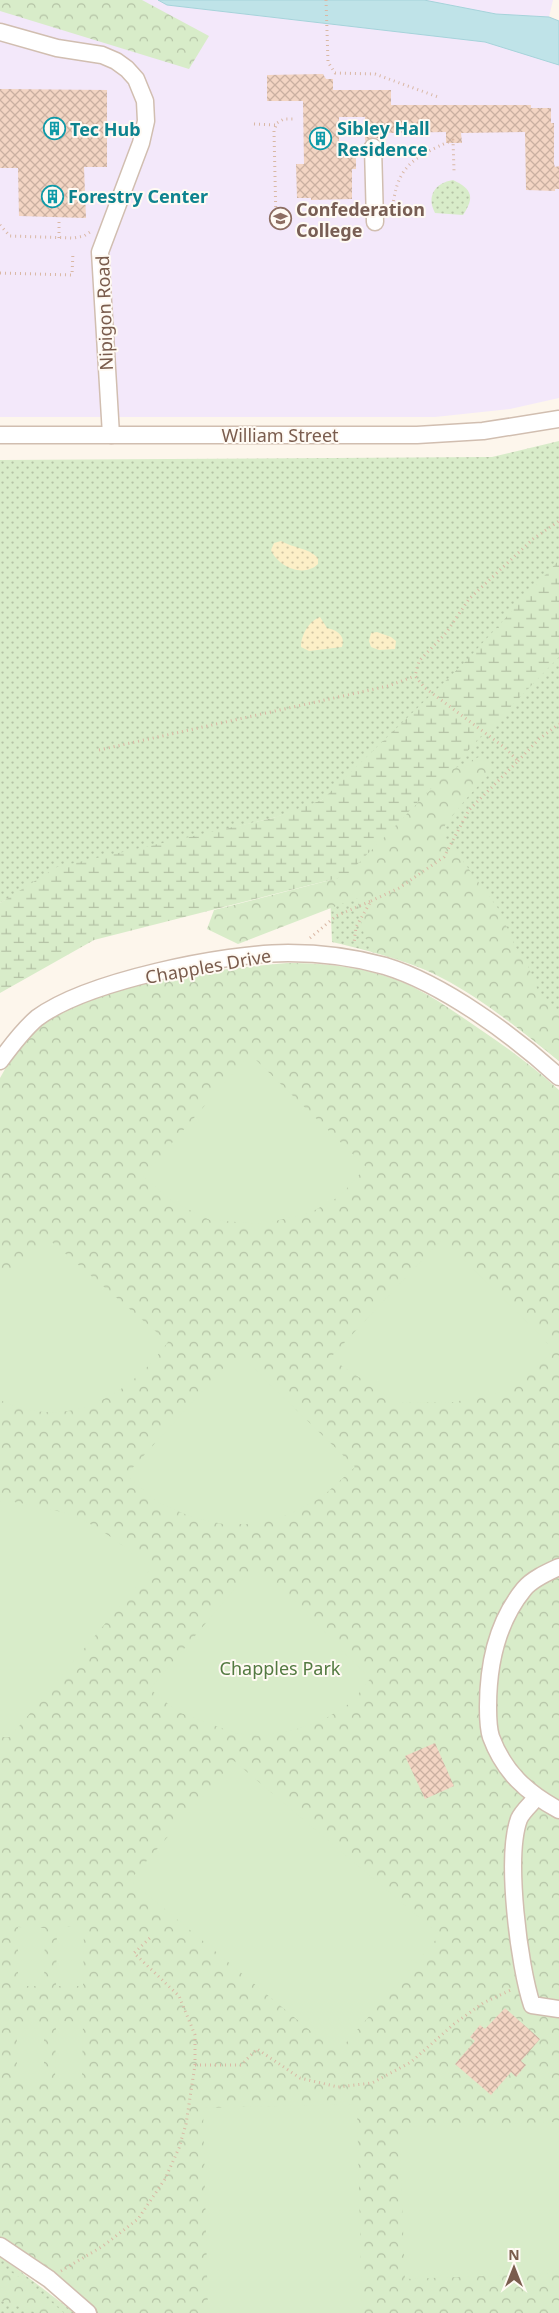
<svg xmlns="http://www.w3.org/2000/svg" width="559" height="2313" font-family="'Noto Sans',sans-serif">
<style>
.education{fill:#f3e8fa}
.grass{fill:url(#grass-dots)}
.forest{fill:url(#forest-crowns)}
.wetland{fill:url(#wetland-marsh)}
.sand{fill:url(#sand-dots)}
.garden{fill:#d8ecc9}
.water{fill:#bfe3e8;stroke:#a5d3da}
.building{fill:url(#building-cross-hatch)}
.lines{fill:none;stroke-linecap:round;stroke-linejoin:round}
.minor-casing{stroke:#d1beb0;stroke-width:19}
.path{stroke:#d9b8a5;stroke-width:3;stroke-dasharray:1 4;stroke-linecap:butt}
.minor{stroke:#fff;stroke-width:16}
.labels{text-anchor:middle;dominant-baseline:central;stroke-width:4;stroke-linejoin:round;paint-order:stroke}
.culture-label{font-size:18px;font-weight:bold;fill:#0d838f;stroke:#fffaf3;text-anchor:start}
.education-label{font-size:18px;font-weight:bold;fill:#785e54;stroke:#fffaf3;text-anchor:start}
.street-label{font-size:18px;fill:#7a5c4d;stroke:#fffaf3}
.park-label{font-size:18px;fill:#537a41;stroke:#fffaf3}
</style>
<defs>
<pattern id="grass-dots" width="8" height="8" patternUnits="userSpaceOnUse" patternTransform="scale(1.25)"><rect width="8" height="8" fill="#d8ecc9"/><path d="M2 2h.1M6 6h.1" fill="none" stroke="#b4c2a5" stroke-width="1.8" stroke-linecap="round"/></pattern>
<pattern id="forest-crowns" width="20" height="18" patternUnits="userSpaceOnUse" patternTransform="scale(1.25)"><rect width="20" height="18" fill="#d8ecc9"/><path d="M2 6a3 3 0 1 1 6 0M12 15a3 3 0 1 1 6 0" fill="none" stroke="#b4c2a5"/></pattern>
<pattern id="wetland-marsh" width="20" height="14" patternUnits="userSpaceOnUse" patternTransform="scale(1.25)"><rect width="20" height="14" fill="#d8ecc9"/><path d="M1 5h8M5 5V1M11 12h8M15 12V8" fill="none" stroke="#b4c2a5"/></pattern>
<pattern id="sand-dots" width="8" height="8" patternUnits="userSpaceOnUse" patternTransform="scale(1.25)"><rect width="8" height="8" fill="#fcefc7"/><path d="M2 2h.1M6 6h.1" fill="none" stroke="#d1c5a4" stroke-width="1.8" stroke-linecap="round"/></pattern>
<pattern id="building-cross-hatch" width="8" height="8" patternUnits="userSpaceOnUse" patternTransform="scale(1.25)"><rect width="8" height="8" fill="#f3d5c3"/><path d="M0 0l8 8M0 8l8-8" fill="none" stroke="#cab0a1"/></pattern>
</defs>
<rect width="100%" height="100%" fill="#fdf6ec"/>
<polygon class="education" points="0,0 553,0 549,17 559,39 559,398 510,409 435,417 0,417"/>
<g class="grass">
<path d="M453 180C472 189 475 197 463 215L435 213C426 196 435 183 453 180Z"/>
<path d="M559 441V1061C529 1037 500 1012 468 991 427 966 379 953 332 942L326 798 310 806 273 818 139 850 24 889 0 903V460L492 457Z"/>
<polygon points="0,2256 75,2313 0,2313"/>
</g>
<g class="forest">
<polygon points="0,0 142,0 209,36 189,69 0,11"/>
<path d="M481 756 493 770 466 799 445 825V837L500 911 515 946 528 966 541 998 559 1012V1061C503 1016 444 967 372 952L364 935 357 898 238 944 207 929 214 910 346 876 449 771Z"/>
<path d="M287 963C329 963 374 968 413 987 437 999 459 1015 481 1030 508 1048 534 1067 559 1090V2313H77L0 2246V1078C12 1057 24 1035 44 1021 51 1016 60 1013 68 1009 135 977 213 970 287 963Z"/>
<polygon points="0,2265 33,2286 64,2313 37,2313 0,2300"/>
</g>
<polygon class="wetland" points="559,560 559,657 346,876 94,940 0,993 0,903 57,867 273,818 322,800 464,663"/>
<g class="sand">
<path d="M281 541C293 548 309 548 318 558V564C304 578 278 567 271 550L274 543Z"/>
<path d="M320 617 327 628C337 630 346 636 342 647L309 651 301 647C301 635 309 621 320 617Z"/>
<polygon points="377,632 391,637 396,641 395,649 379,650 371,647 369,641 371,633"/>
</g>
<g class="garden">
<polygon points="250,1054 366,1167 340,1196 310,1213 262,1224 210,1220 173,1202 143,1176"/>
<path d="M46 1237 168 1342C160 1352 152 1363 142 1372 101 1410 52 1425 0 1400V1285Z"/>
<polygon points="443,1238 554,1350 512,1390 454,1402 398,1403 330,1358"/>
<polygon points="229,1362 247,1362 355,1467 322,1497 290,1514 258,1524 223,1524 194,1518 159,1503 126,1475"/>
<path d="M9 1501C33 1506 59 1509 81 1519 107 1532 130 1551 151 1569L10 1737H0V1502Z"/>
<polygon points="249,1572 266,1572 370,1679 352,1702 320,1722 290,1731 261,1736 235,1733 178,1712 150,1689"/>
<polygon points="234,1761 440,1935 337,2053 130,1880"/>
<polygon points="18,1927 45,1928 44,1986 18,1986"/>
<polygon points="57,1927 84,1927 83,1986 56,1986"/>
<polygon points="56,2021 83,2022 82,2081 55,2081"/>
<rect x="17" y="2022" width="27" height="59"/>
<polygon points="357,2104 362,2313 208,2313 203,2108"/>
<polygon points="559,2122 559,2273 405,2279 399,2127"/>
</g>
<polygon class="water" points="158,0 424,0 496,14 549,17 559,21 559,65 485,42 167,5"/>
<g class="building">
<polygon points="323,74 326,79 333,79 333,90 391,90 391,105 531,105 531,108 551,108 551,123 554,123 554,164 555,167 559,166 559,189 555,189 555,191 526,190 525,132 461,133 462,143 446,143 446,132 386,133 386,140 373,137 365,141 365,117 339,117 339,152 356,152 356,169 352,169 352,199 311,200 311,198 297,198 296,164 304,164 303,101 267,101 267,75"/>
<polygon points="0,89 107,90 107,167 84,167 86,218 19,216 18,168 0,168"/>
<polygon points="435,1743 454,1786 425,1799 405,1756"/>
<polygon points="505,2008 540,2039 521,2061 526,2065 516,2077 511,2072 491,2095 455,2064 475,2041 470,2037 480,2025 485,2029"/>
</g>
<g class="lines">
<defs>
<g id="minor">
<polyline points="0,32 57,48 102,55 116,61 127,69 136,79 145,101 146,121 141,143 100,252 111,435"/>
<polyline points="373,147 375,222"/>
<polyline points="0,435 417,435 483,431 559,419"/>
<path d="M0 1061C11 1046 23 1030 37 1018 87 981 225 953 288 953 320 953 353 957 385 966 444 984 514 1036 559 1077"/>
<path d="M559 1567C548 1572 532 1579 524 1589 497 1622 488 1666 488 1707 488 1717 488 1728 491 1737 504 1772 527 1793 559 1810"/>
<path d="M536 1798C531 1804 522 1812 519 1819 505 1857 519 1966 532 2005L559 2009"/>
<polyline points="0,2246 49,2279 88,2313"/>
</g>
</defs>
<use href="#minor" class="minor-casing"/>
<g class="path">
<polyline points="326,0 328,62 335,73 375,74 438,97"/>
<polyline points="254,124 276,125"/>
<path d="M392 216C395 167 411 158 453 140L454 171"/>
<polyline points="59,222 59,238"/>
<polyline points="276,222 274,131 277,123 284,119 296,119"/>
<polyline points="0,225 10,236 74,238 84,236 90,232"/>
<polyline points="0,273 72,275 73,252"/>
<polyline points="99,750 388,686 415,676"/>
<polyline points="518,761 539,739 559,724"/>
<polyline points="371,901 399,888 444,857 469,810 518,761 504,747 425,688 415,676 419,661 446,633 469,599 533,539 559,521"/>
<polyline points="310,938 336,916 371,901 356,927 354,943"/>
<polyline points="195,2065 241,2065 257,2049 300,2078 338,2087 372,2083 411,2062 454,2024 483,2003 513,1989"/>
<polyline points="61,2271 103,2246 138,2219 165,2179 179,2148 186,2124 195,2065 195,2035 179,1996 134,1953 152,1936"/>
</g>
<use href="#minor" class="minor"/>
</g>
<defs>
<symbol id="building-ring" viewBox="-11 -11 22 22"><circle r="9.5" fill="#fffaf3" stroke="#0f9aa8" stroke-width="1.5"/><path d="M-4-6H4V6H1V3H-1V6H-4ZM-2.5-4.3h1.7v1.8h-1.7ZM.8-4.3h1.7v1.8H.8ZM-2.5-1h1.7V.8h-1.7ZM.8-1h1.7V.8H.8Z" fill="#0f9aa8"/></symbol>
<symbol id="university-ring" viewBox="-11 -11 22 22"><circle r="9.5" fill="#fffaf3" stroke="#8d6e63" stroke-width="1.5"/><path d="M0-5L7-2L0 1L-7-2ZM-4 1L0 2.5L4 1V4Q0 6-4 4Z" fill="#8d6e63"/></symbol>
</defs>
<g fill-rule="evenodd">
<use href="#building-ring" x="42" y="116" width="25" height="25"/>
<use href="#building-ring" x="308" y="126" width="25" height="25"/>
<use href="#building-ring" x="40" y="184" width="25" height="25"/>
<use href="#university-ring" x="268" y="206" width="25" height="25"/>
</g>
<g class="labels">
<g class="culture-label">
<text x="337" y="128">Sibley Hall<tspan x="337" dy="21">Residence</tspan></text>
<text x="70" y="129">Tec Hub</text>
<text x="68" y="196">Forestry Center</text>
</g>
<g class="education-label">
<text x="296" y="209">Confederation<tspan x="296" dy="21">College</tspan></text>
</g>
<g class="street-label">
<text transform="translate(104 313) rotate(-92)">Nipigon Road</text>
<text x="280" y="435">William Street</text>
<text transform="translate(208 966) rotate(-10)">Chapples Drive</text>
</g>
<g class="park-label">
<text x="280" y="1668">Chapples Park</text>
</g>
</g>
<g transform="translate(514 2268)" stroke="#fffaf3" stroke-width="4" paint-order="stroke">
<path d="M0-4L9 19L0 12L-9 19Z" fill="#7a5c4d"/>
<text y="-8" font-size="14" font-weight="bold" text-anchor="middle" fill="#7a5c4d">N</text>
</g>
</svg>
